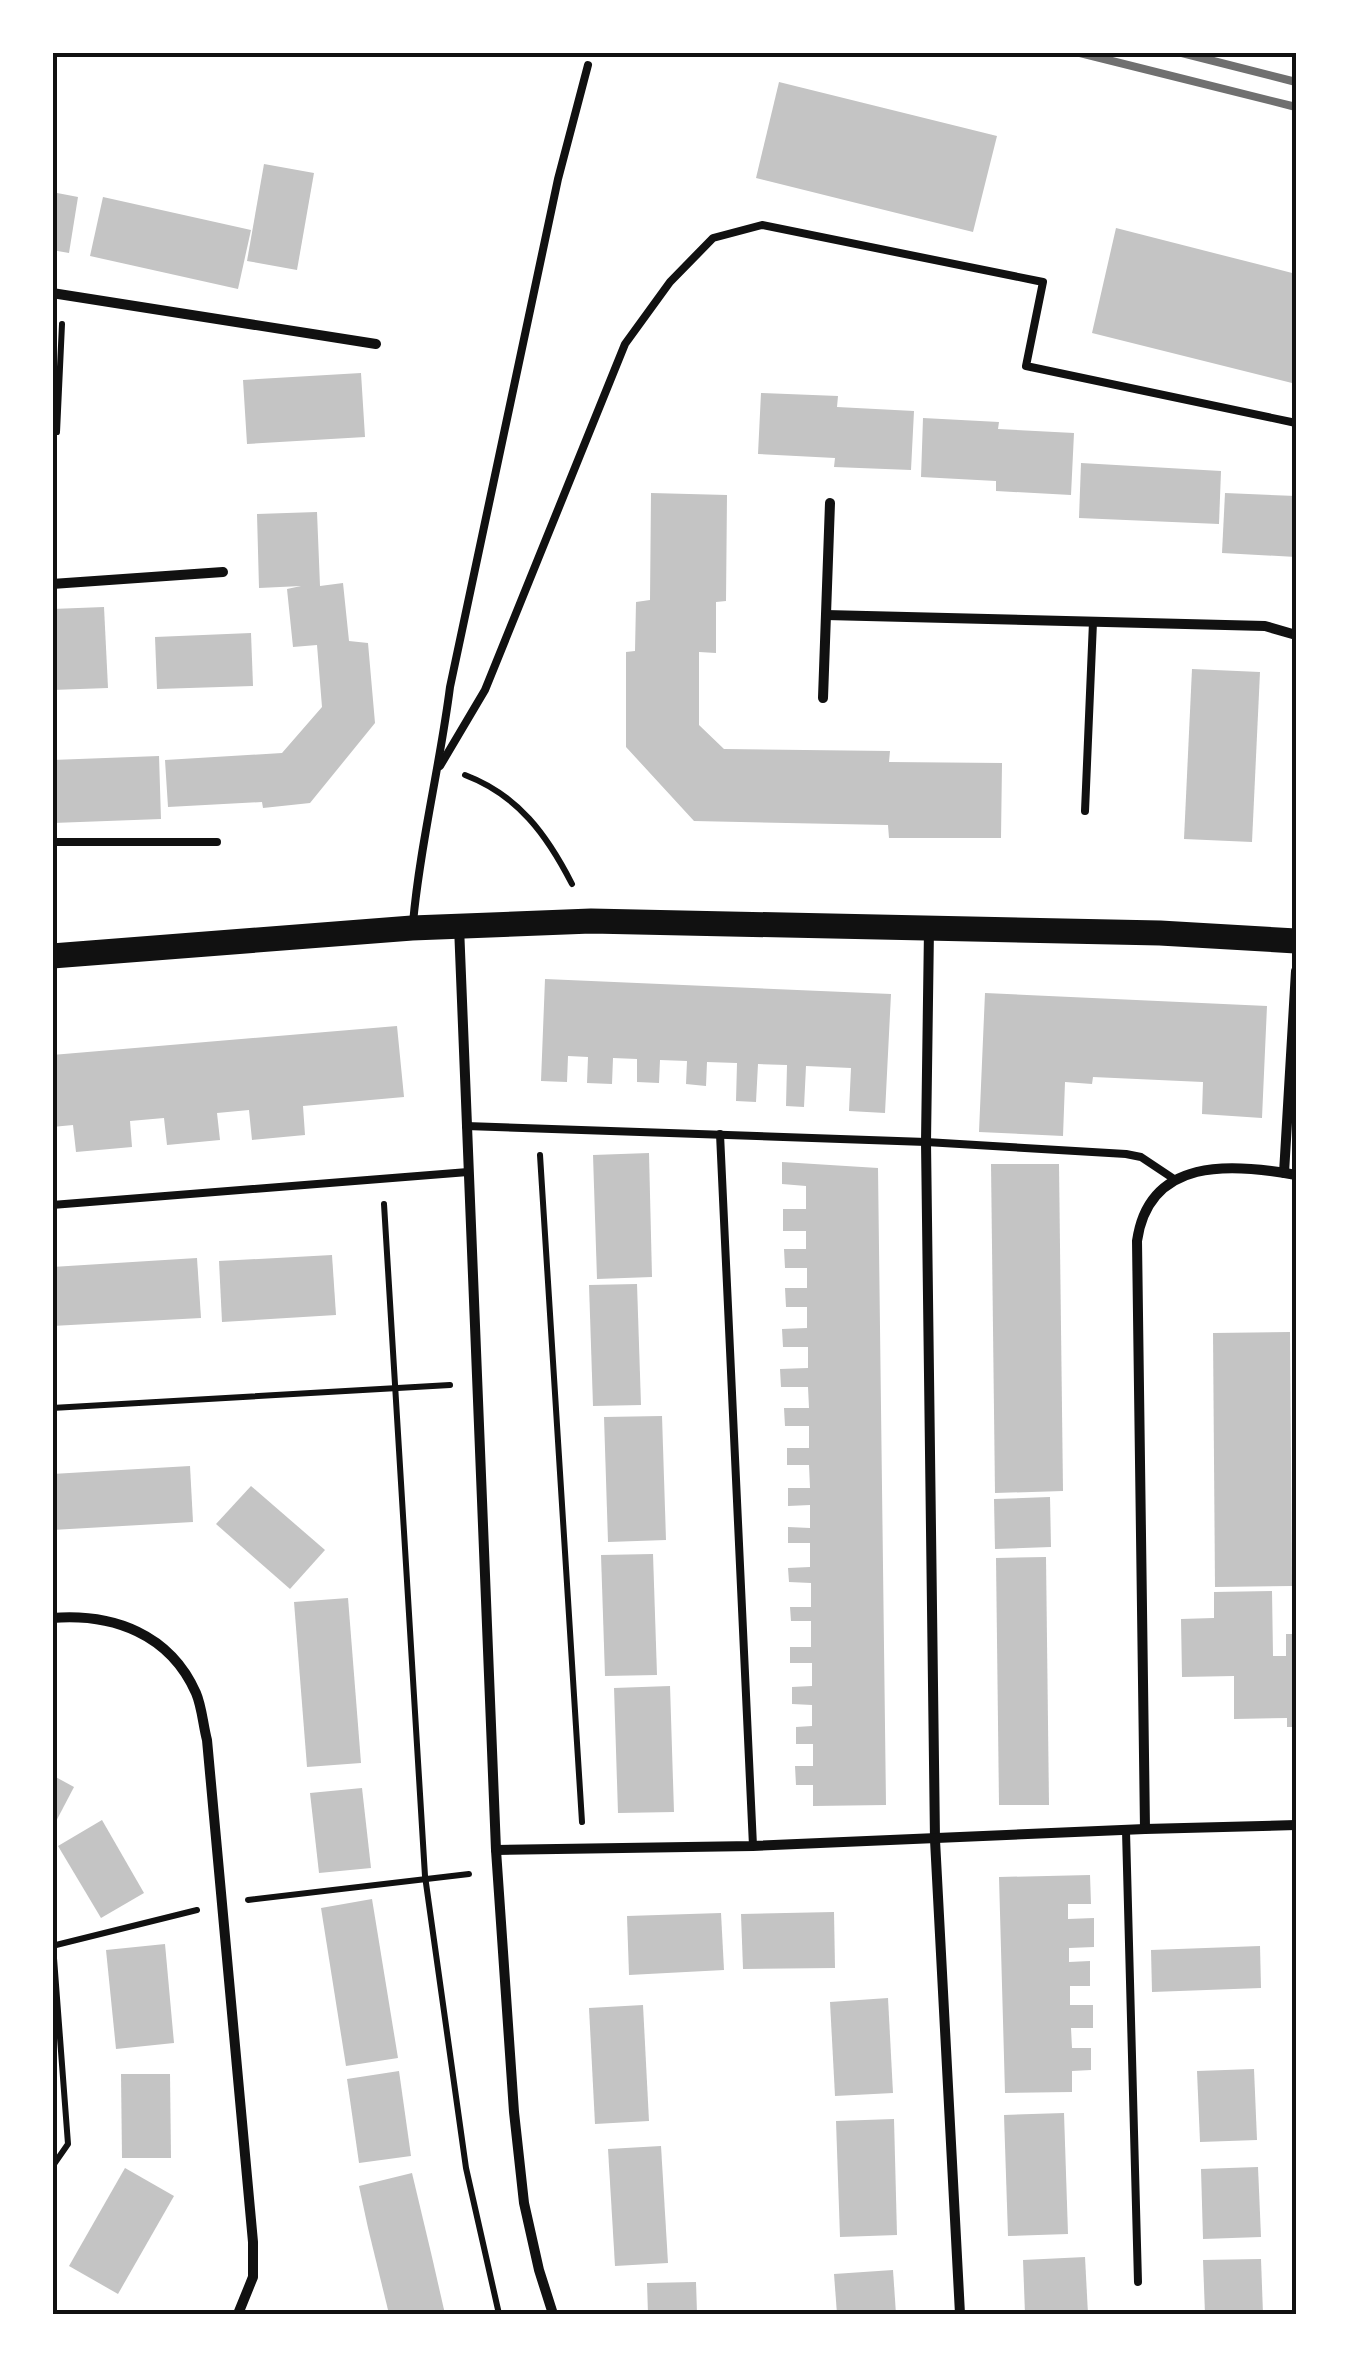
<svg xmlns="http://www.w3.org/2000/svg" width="1349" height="2367" font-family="'Libre Baskerville',serif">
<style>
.building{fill:#c4c4c4}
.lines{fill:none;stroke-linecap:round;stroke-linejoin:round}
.path{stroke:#111;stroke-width:6}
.service{stroke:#111;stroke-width:8}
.minor{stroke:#111;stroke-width:10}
.primary{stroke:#111;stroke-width:25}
.rail{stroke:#707070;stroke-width:8}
.neatline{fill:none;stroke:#111;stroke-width:4}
</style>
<rect width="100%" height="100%" fill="#fff"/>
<g class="building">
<polygon points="779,82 997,136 973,232 756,178"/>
<polygon points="264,164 314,173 297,270 247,261"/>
<polygon points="52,192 78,197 69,253 52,250"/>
<polygon points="103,197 251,230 238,289 90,256"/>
<polygon points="1116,228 1296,274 1296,384 1092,333"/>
<polygon points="361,373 365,437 247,444 243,380"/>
<polygon points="761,393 838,396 837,407 914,411 911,470 834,467 835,458 758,454"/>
<polygon points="923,418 999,422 998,429 1074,433 1071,495 996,491 996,481 921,477"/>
<polygon points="1081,463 1221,471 1219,524 1079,518"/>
<polygon points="651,493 727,495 726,601 716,602 716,653 699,652 699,725 724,749 890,751 889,762 1002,763 1001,838 889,838 888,825 694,821 626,747 626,652 635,651 636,602 650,600"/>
<polygon points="1225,493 1296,496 1296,557 1222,553"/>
<polygon points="317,512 320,586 343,583 349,641 368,643 375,723 310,803 263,808 262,802 168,807 165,760 282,753 322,707 317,645 293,647 287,589 301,586 259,588 257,514"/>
<polygon points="104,607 108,688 52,690 52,609"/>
<polygon points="251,633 253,686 157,689 155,637"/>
<polygon points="1192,669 1260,672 1252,842 1184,839"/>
<polygon points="159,756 161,819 53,823 52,760"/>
<polygon points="545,979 891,994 885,1113 849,1111 851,1068 806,1066 804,1107 786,1106 787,1065 758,1064 756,1102 736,1101 737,1063 707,1062 706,1086 686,1084 687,1061 660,1060 659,1083 637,1082 637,1059 613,1058 612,1084 587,1083 588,1057 568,1056 567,1082 541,1081"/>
<polygon points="985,993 1267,1006 1262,1118 1202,1114 1203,1082 1093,1077 1092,1084 1065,1082 1063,1136 979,1132"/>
<polygon points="397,1026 404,1097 303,1106 305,1135 252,1140 249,1110 217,1113 220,1140 167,1145 164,1118 130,1121 132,1147 76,1152 73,1125 52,1127 52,1055"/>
<polygon points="649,1153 652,1277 597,1279 593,1155"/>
<polygon points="782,1162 878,1168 886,1805 813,1806 813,1785 796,1785 795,1766 813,1766 813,1744 796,1744 796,1727 812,1726 812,1705 792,1704 792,1687 812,1686 812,1663 790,1663 790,1647 811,1647 811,1621 791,1621 790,1607 811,1607 811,1583 789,1582 788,1568 810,1567 810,1543 788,1543 788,1527 810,1528 810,1505 788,1506 788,1488 810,1488 809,1465 787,1465 787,1448 809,1448 809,1426 785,1426 784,1408 809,1408 808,1387 781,1387 780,1369 808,1368 808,1347 783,1347 782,1329 807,1328 807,1307 786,1307 785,1288 807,1288 807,1268 785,1268 784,1249 806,1249 806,1231 783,1231 783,1209 806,1209 806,1186 782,1184"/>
<polygon points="991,1164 1059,1164 1063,1491 995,1493"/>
<polygon points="332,1255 336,1315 222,1322 219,1261"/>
<polygon points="197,1258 201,1318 52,1326 52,1267"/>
<polygon points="637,1284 641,1405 593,1406 589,1285"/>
<polygon points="1290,1332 1292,1586 1215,1587 1213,1333"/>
<polygon points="662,1416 666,1540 608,1542 604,1417"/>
<polygon points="190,1466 193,1522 52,1530 52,1474"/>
<polygon points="251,1486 325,1550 290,1589 216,1524"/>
<polygon points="1050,1497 1051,1547 995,1549 994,1499"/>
<polygon points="653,1554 657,1675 605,1676 601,1555"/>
<polygon points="1046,1557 1049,1805 999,1805 996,1558"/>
<polygon points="1272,1591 1273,1656 1286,1656 1286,1634 1296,1634 1296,1727 1287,1727 1287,1718 1234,1719 1234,1676 1182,1677 1181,1619 1214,1618 1214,1592"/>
<polygon points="348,1598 361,1763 307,1767 294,1602"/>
<polygon points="670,1686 674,1812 618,1813 614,1688"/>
<polygon points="52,1775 74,1787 52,1829"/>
<polygon points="362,1788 371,1868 319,1873 310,1793"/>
<polygon points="102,1820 144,1893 101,1918 58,1846"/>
<polygon points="1090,1875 1091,1904 1068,1904 1068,1919 1094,1918 1094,1947 1069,1948 1069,1962 1090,1961 1090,1986 1070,1986 1070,2005 1093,2005 1093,2028 1071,2028 1072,2048 1091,2048 1091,2070 1072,2071 1072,2092 1005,2093 999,1877"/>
<polygon points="372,1899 398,2058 346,2066 321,1908"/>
<polygon points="834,1912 835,1968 743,1969 741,1914"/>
<polygon points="721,1913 724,1970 629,1975 627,1916"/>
<polygon points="165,1944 174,2043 116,2049 106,1950"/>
<polygon points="1260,1946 1261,1988 1152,1992 1151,1950"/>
<polygon points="888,1998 893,2093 835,2096 830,2002"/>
<polygon points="643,2005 649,2121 595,2124 589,2008"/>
<polygon points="1254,2069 1257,2140 1200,2142 1197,2071"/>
<polygon points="399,2071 411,2156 359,2163 347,2079"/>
<polygon points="121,2074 170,2074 171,2158 122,2158"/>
<polygon points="1064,2113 1068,2234 1008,2236 1004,2115"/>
<polygon points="894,2119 897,2235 840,2237 836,2121"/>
<polygon points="661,2146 668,2263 615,2266 608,2149"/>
<polygon points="1258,2167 1261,2237 1203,2239 1201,2169"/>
<polygon points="125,2168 174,2196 118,2294 69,2266"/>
<polygon points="412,2173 432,2257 445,2314 389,2314 368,2228 359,2186"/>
<polygon points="1085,2257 1088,2314 1025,2314 1023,2260"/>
<polygon points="1261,2259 1263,2314 1205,2314 1203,2260"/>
<polygon points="893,2270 896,2314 837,2314 834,2274"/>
<polygon points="696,2282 697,2314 648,2314 647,2283"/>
</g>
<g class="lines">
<g class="path">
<polyline points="57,432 62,324"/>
<path d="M465 775C518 795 547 835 572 884"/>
<polyline points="540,1155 582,1822"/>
<polyline points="384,1204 425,1876 466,2168 499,2314"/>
<polyline points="52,1408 450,1385"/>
<polyline points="248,1900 469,1874"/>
<polyline points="52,1946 197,1910"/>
<polyline points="52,2167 68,2144 53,1945"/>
</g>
<g class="service">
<polyline points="440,766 485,690 625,344 670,282 713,238 762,225 1043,282 1026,366 1296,423"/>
<polyline points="1085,811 1093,622"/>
<polyline points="52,842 217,842"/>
<path d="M413 923C420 844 440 766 450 687L558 179 588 65"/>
<polyline points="466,1126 926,1142 1126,1154 1141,1157 1174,1179"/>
<polyline points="720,1134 753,1846"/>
<polyline points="52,1205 468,1172"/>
<polyline points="1126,1831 1138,2282"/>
</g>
<g class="minor">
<polyline points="52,293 376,344"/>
<polyline points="52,584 223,572"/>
<polyline points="826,615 1265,626 1296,635"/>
<polyline points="823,698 830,503"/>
<polyline points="459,926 496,1850 514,2112 524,2203 539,2270 553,2314"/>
<polyline points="929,929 926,1142 935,1840 960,2314"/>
<polyline points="1284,1173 1296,971"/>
<path d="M52 1618C113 1613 170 1634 196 1693 202 1707 203 1725 207 1740L253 2242V2277L238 2314"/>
<path d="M1145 1829 1137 1241C1149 1157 1231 1163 1296 1175"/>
<polyline points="496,1850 753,1846 1145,1829 1296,1825"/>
</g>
<polyline class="primary" points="52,956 412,928 591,921 1160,933 1296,941"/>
<g class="rail">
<polyline points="1076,52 1296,107"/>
<polyline points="1178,52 1296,82"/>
</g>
</g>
<rect width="1349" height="2367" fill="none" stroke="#ffffff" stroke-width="110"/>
<rect x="55" y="55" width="1239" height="2257" class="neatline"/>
</svg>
